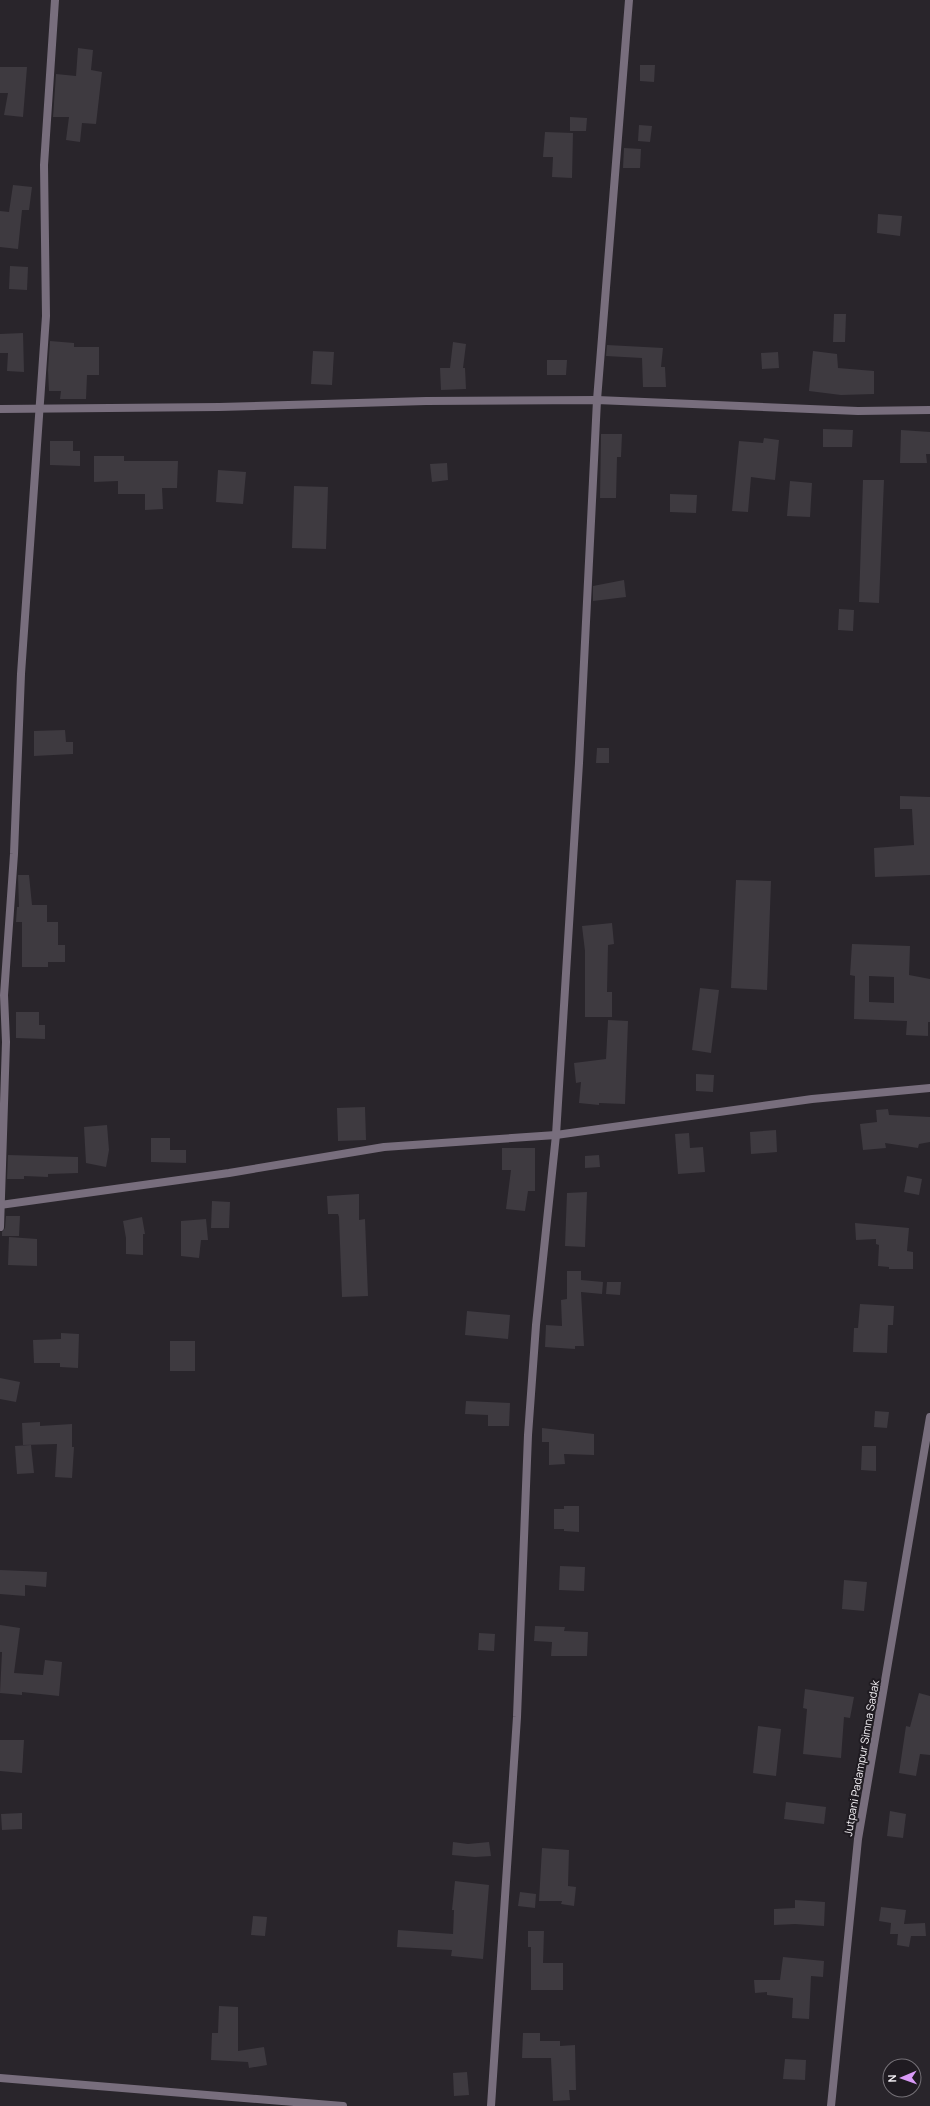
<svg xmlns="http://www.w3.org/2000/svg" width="930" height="2106" font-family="Manrope,sans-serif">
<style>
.building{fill:#3e3a40;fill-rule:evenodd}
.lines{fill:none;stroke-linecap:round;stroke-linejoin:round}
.minor{stroke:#786e7d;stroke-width:8}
.tertiary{stroke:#786e7d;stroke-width:8}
.labels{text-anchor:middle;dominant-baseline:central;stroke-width:4;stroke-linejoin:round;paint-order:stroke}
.street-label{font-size:11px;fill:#f6f3f7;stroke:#1f1b21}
</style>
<rect width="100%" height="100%" fill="#29252b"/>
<g class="building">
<polygon points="78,48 93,50 91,70 102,72 96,124 82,123 80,142 66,140 69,117 53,117 56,74 76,76"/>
<polygon points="640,65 655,65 654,82 640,81"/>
<polygon points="0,67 27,67 23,117 4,115 8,93 0,93"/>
<polygon points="570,117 587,118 586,131 570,131"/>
<polygon points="639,125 652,126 650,142 638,141"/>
<polygon points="545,132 573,133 572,178 552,177 553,157 543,157"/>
<polygon points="624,148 641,149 640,168 623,168"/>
<polygon points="13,185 32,187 29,210 22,210 18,249 0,247 0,211 9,212"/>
<polygon points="878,214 902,216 900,236 877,233"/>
<polygon points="10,266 28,267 27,290 9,289"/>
<polygon points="834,314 846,314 845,342 833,342"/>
<polygon points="23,333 24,372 7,371 8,353 0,353 0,334"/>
<polygon points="50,341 74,343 74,347 99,347 99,375 87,375 86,399 60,399 61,391 49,391 48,370"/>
<polygon points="453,342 466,344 463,368 465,368 466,389 441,390 440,368 450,368"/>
<polygon points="607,345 663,348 661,367 665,367 666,387 643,387 642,358 606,356"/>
<polygon points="313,351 334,352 332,385 311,384"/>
<polygon points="813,351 837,354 838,368 874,371 874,394 841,395 809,391"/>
<polygon points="778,352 779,368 762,369 761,353"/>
<polygon points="547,360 567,360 566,375 547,375"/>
<polygon points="823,429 853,430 852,447 823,447"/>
<polygon points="901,430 930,432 930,454 926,454 927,463 900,463"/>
<polygon points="601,434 622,434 621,457 617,457 616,498 600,498"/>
<polygon points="764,438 779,440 775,480 751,477 748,512 732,511 739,441 763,443"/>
<polygon points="50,441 73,441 73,451 80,451 80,466 50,465"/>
<polygon points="94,456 124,456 124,461 178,461 177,488 162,488 163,509 145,510 145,494 118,494 118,481 94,482"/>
<polygon points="447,463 448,480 432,482 430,464"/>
<polygon points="218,470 246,472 243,504 216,502"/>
<polygon points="863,480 884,480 879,603 859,602"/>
<polygon points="790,481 812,483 810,517 787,516"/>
<polygon points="294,486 328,487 326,549 292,548"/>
<polygon points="670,494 697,495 696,513 670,512"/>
<polygon points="624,580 626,597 593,601 593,586"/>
<polygon points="839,609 854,610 853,631 838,630"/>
<polygon points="65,730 66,742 73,742 73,754 34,756 34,731"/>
<polygon points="597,748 609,748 609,763 596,763"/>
<polygon points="900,796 930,797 930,875 875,877 874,848 914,845 912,809 900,809"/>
<polygon points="18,875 29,875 32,905 47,905 47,922 58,922 58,945 65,945 65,962 48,962 48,967 22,967 22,922 16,922 17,907 19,907"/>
<polygon points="736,880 771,881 767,990 731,988"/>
<polygon points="612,923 614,944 608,945 607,992 612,992 612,1017 585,1017 585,951 582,926"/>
<path d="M852 944 910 946 909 975 930 979V1022H928V1036L906 1035 907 1021 854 1019 855 976 850 975ZM869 976 894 977V1003L869 1002Z"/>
<polygon points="700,988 719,990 711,1053 692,1050"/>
<polygon points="16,1012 39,1012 39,1025 45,1025 45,1039 16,1038"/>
<polygon points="608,1020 628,1021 625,1104 599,1103 599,1105 579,1103 581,1082 576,1083 574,1063 606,1059"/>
<polygon points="696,1074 714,1075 713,1092 696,1091"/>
<polygon points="365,1107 366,1140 338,1141 337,1108"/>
<polygon points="888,1109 889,1115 930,1117 930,1142 919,1144 918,1148 885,1143 886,1148 863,1150 860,1124 877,1122 876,1110"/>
<polygon points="107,1125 109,1150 106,1167 86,1163 84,1127"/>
<polygon points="776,1130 777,1152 751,1154 750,1132"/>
<polygon points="689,1133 690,1148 703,1147 705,1172 678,1174 675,1134"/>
<polygon points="151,1138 170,1138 170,1150 186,1150 186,1163 151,1162"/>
<polygon points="502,1148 535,1148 535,1191 528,1191 525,1211 506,1209 511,1170 502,1170"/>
<polygon points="8,1155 78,1157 78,1173 48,1174 48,1177 24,1176 24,1179 7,1179"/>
<polygon points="599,1155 600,1167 585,1168 585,1156"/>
<polygon points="907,1176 922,1179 919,1195 904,1192"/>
<polygon points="587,1192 585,1247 565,1246 567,1193"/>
<polygon points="359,1194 359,1220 365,1219 368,1296 342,1297 339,1217 338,1214 328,1214 327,1196"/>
<polygon points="212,1201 230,1202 229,1228 211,1228"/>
<polygon points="6,1216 20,1216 19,1236 2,1236 2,1232 5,1228"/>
<polygon points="142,1217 145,1234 143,1234 143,1255 126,1254 126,1238 123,1221"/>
<polygon points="206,1219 208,1240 201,1240 199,1258 181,1256 181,1221"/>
<polygon points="855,1223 909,1228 907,1251 913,1252 913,1269 889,1269 889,1267 878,1266 879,1245 876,1244 876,1239 856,1240"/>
<polygon points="9,1237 37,1239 37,1266 8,1265"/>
<polygon points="567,1271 581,1271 581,1280 603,1282 602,1294 581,1292 584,1346 575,1346 575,1349 545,1347 546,1325 562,1326 561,1300 567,1299"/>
<polygon points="607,1282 621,1282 620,1295 606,1294"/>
<polygon points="860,1304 894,1306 893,1325 888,1325 887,1353 853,1352 854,1328 858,1328"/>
<polygon points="467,1311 510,1315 508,1339 465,1335"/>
<polygon points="61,1333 79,1334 78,1368 60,1367 60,1363 34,1363 33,1340 61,1339"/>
<rect x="170" y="1341" width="25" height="30"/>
<polygon points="0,1378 20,1382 16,1402 0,1399"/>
<polygon points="466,1401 510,1403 509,1426 488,1426 488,1415 465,1414"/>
<polygon points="875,1411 889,1412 887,1428 874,1427"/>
<polygon points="40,1422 40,1426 72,1424 72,1447 74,1447 72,1478 55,1477 57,1444 23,1445 22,1423"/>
<polygon points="542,1428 594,1434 594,1455 564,1454 565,1464 549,1465 549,1442 542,1442"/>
<polygon points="31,1445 34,1473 17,1474 15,1446"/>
<polygon points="862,1446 876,1446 876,1471 861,1470"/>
<polygon points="564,1506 579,1506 579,1532 564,1531 564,1529 554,1529 554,1509 564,1509"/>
<polygon points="560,1566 585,1567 584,1591 559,1590"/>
<polygon points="0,1570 47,1572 46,1587 25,1585 25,1596 0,1594"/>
<polygon points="844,1580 867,1582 864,1611 842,1609"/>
<polygon points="0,1625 20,1628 14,1673 43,1675 45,1660 62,1662 59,1696 22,1692 22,1695 0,1693 2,1652 0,1652"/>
<polygon points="535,1626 565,1627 564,1631 588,1632 587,1656 551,1656 552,1642 534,1641"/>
<polygon points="479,1633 495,1634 494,1651 478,1650"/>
<polygon points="805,1689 854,1697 850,1718 844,1717 841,1758 803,1754 807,1709 803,1708"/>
<polygon points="919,1693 930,1696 930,1755 920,1754 916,1776 899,1773 906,1726 910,1727"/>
<polygon points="758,1726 781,1729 776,1776 753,1773"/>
<polygon points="0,1740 24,1740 22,1773 0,1771"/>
<polygon points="786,1802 826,1807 824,1824 784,1819"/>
<polygon points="890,1811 906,1814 903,1838 887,1836"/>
<polygon points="22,1813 22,1829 2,1830 1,1814"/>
<polygon points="453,1842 468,1844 489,1842 491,1856 475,1857 452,1855"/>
<polygon points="542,1848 569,1850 568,1886 576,1887 574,1906 561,1904 562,1901 539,1901"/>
<polygon points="455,1881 489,1885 483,1959 451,1956 452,1950 397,1947 398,1930 453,1934 454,1910 452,1910"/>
<polygon points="520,1892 536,1894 535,1908 518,1906"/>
<polygon points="795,1900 825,1902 824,1926 795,1924 774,1925 774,1909 795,1908"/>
<polygon points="881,1907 906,1910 904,1924 925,1923 926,1936 911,1936 909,1947 897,1945 898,1934 890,1934 891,1923 879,1921"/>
<polygon points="253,1916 267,1917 265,1936 251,1935"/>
<polygon points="528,1931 544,1931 543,1963 563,1963 563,1990 531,1990 531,1947 528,1947"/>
<polygon points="783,1957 824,1961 823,1977 811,1976 809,2019 792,2018 793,1998 767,1995 767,1992 755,1993 754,1980 780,1980"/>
<polygon points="219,2006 238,2007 238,2051 264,2047 267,2065 249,2068 248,2062 211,2060 212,2033 218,2033"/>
<polygon points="523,2033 540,2033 540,2041 560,2041 560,2046 575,2045 576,2090 569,2090 570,2100 553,2101 551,2058 522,2058"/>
<polygon points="785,2059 806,2060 805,2080 783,2079"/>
<polygon points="467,2072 469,2095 454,2096 453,2073"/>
</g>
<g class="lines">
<g class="minor">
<polyline points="0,409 219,407 426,401 597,400 858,411 930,410"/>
<polyline points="0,1205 229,1173 384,1147 556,1135 812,1099 930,1088"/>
<polyline points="0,1227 6,1042 4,995 14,854 21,674 46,316 44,165 55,0"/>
<polyline points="0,2078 343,2106"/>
<polyline points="491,2106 517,1717 528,1435 536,1325 556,1135 579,763 597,400 629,0"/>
</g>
<polyline class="tertiary" points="831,2106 858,1839 930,1417"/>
</g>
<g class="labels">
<g class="street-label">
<text transform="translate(861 1758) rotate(-80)">Jutpani Padampur Simna Sadak</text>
</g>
</g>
<g transform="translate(902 2078) rotate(268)"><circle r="19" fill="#1f1b21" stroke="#757177"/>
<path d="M0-3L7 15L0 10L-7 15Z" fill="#d99af7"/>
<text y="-6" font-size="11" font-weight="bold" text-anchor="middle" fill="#f6f3f7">N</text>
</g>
</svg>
